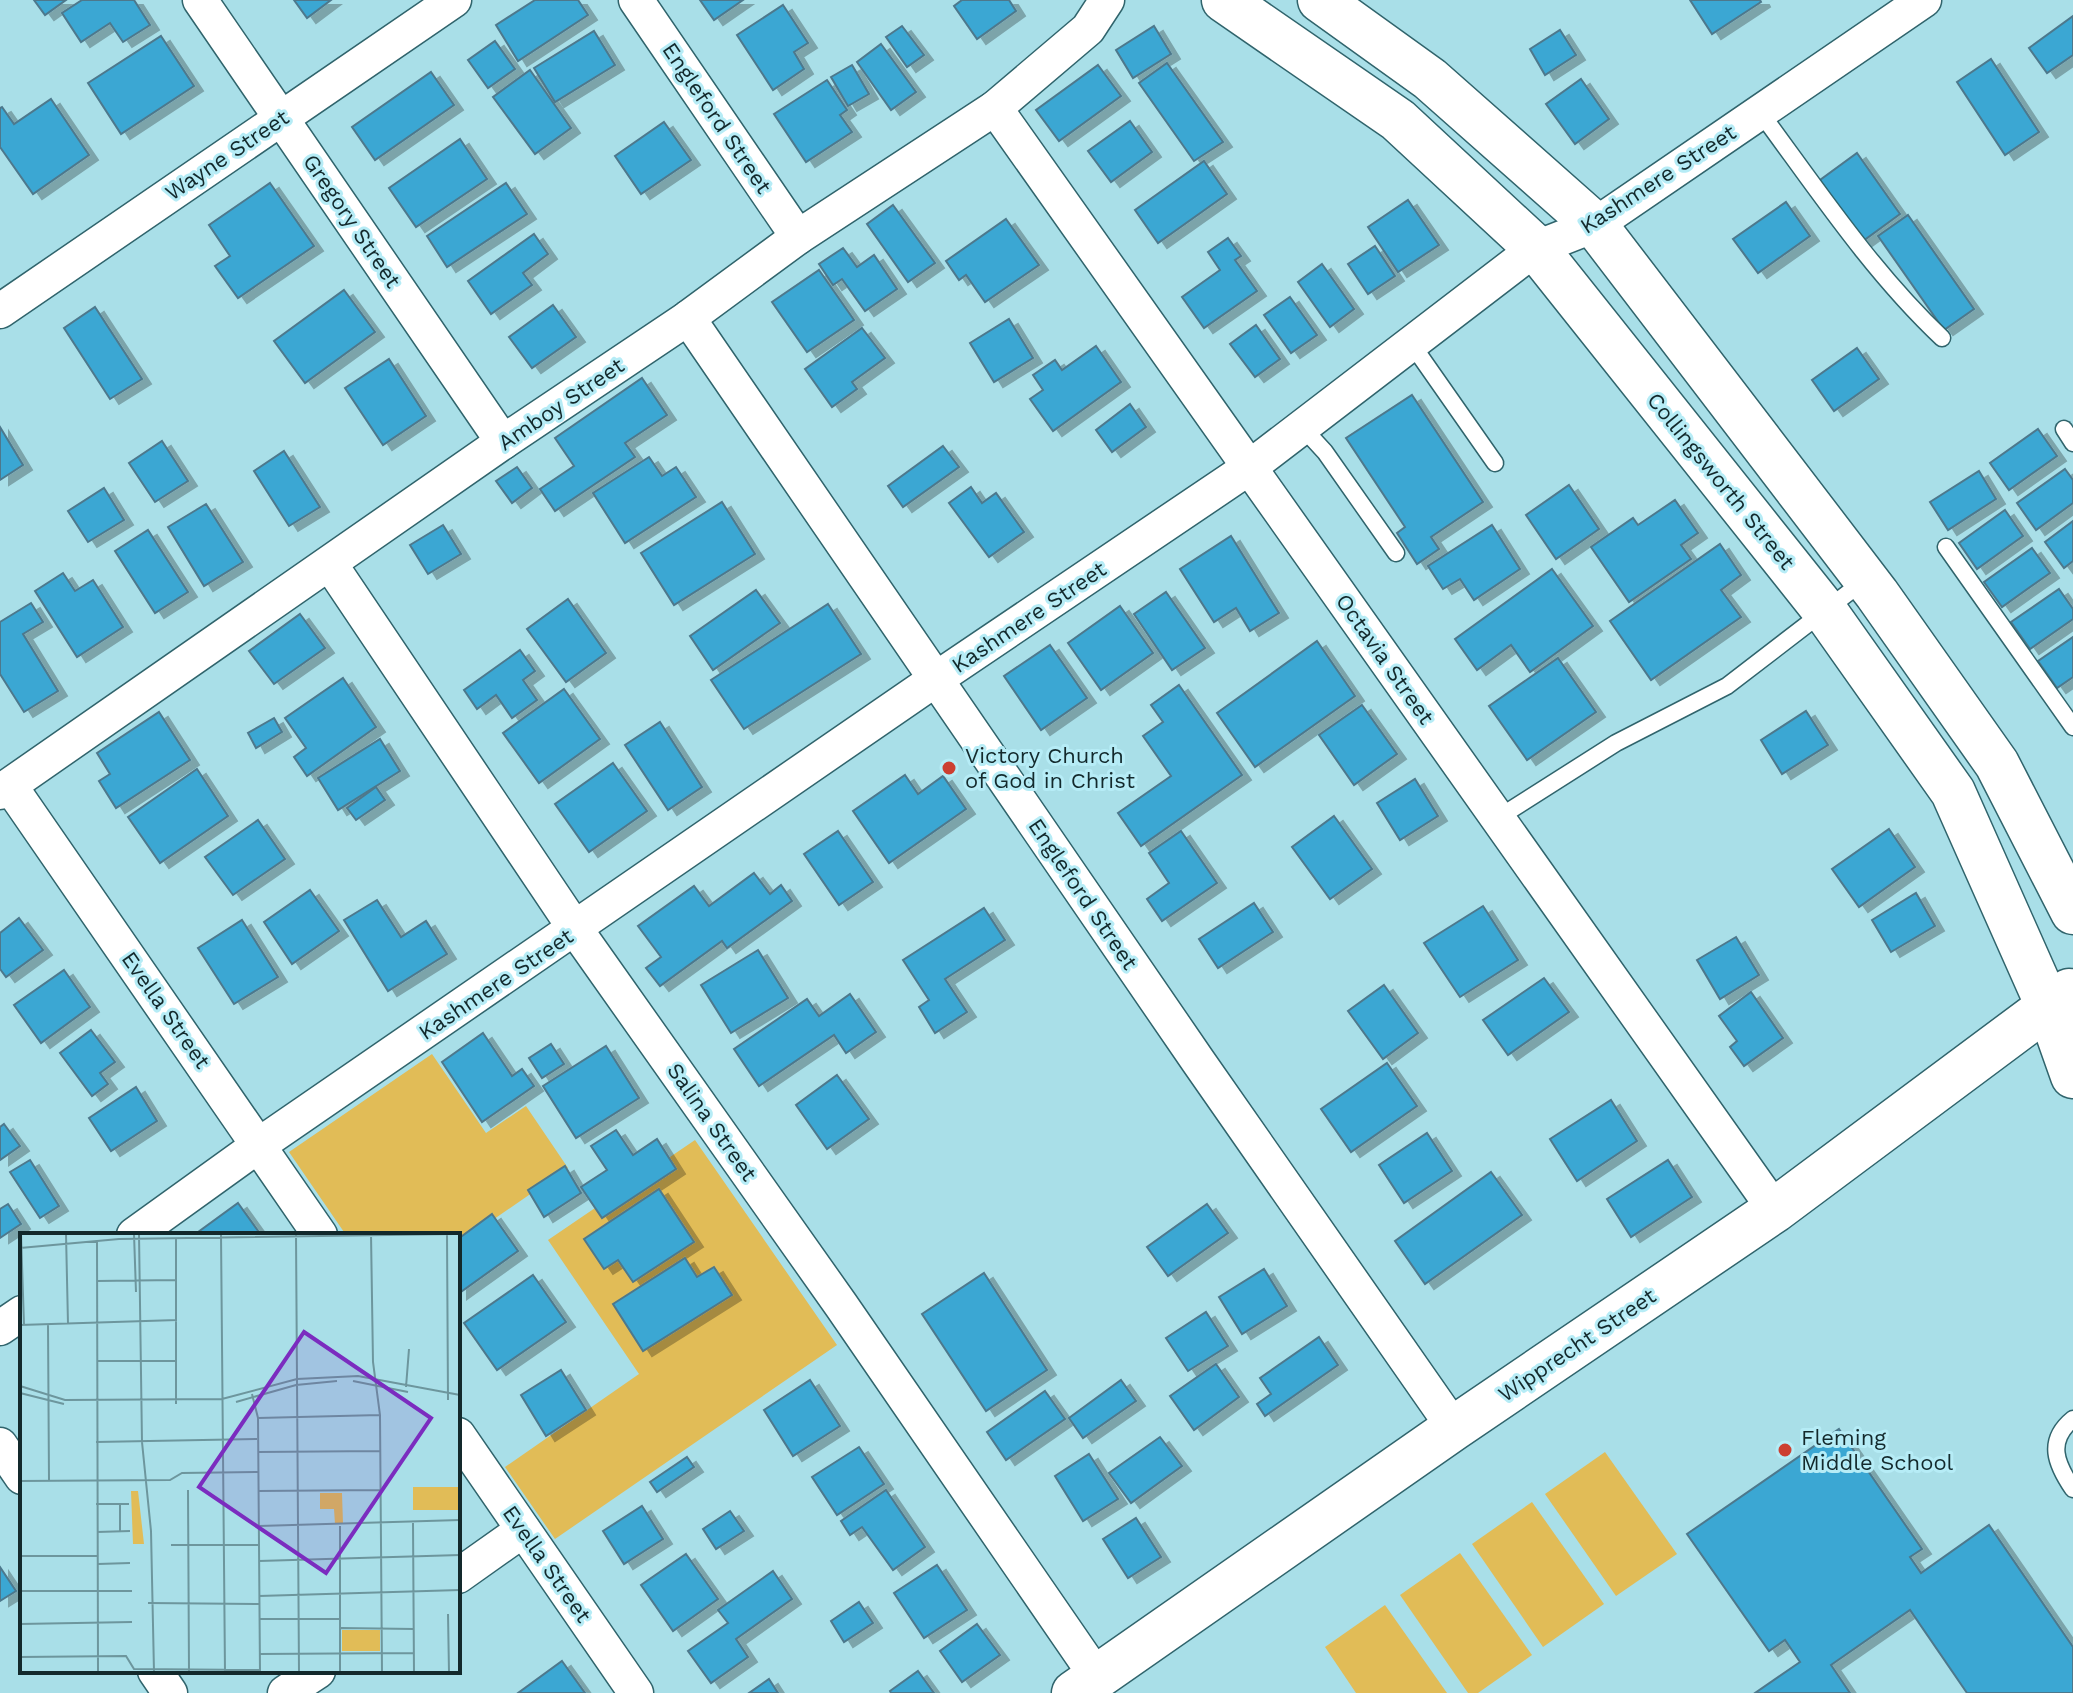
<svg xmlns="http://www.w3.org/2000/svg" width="2073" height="1693" font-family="'Work Sans',sans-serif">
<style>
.green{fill:#e1bc57}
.building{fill:#3aa7d3;stroke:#4d788c;stroke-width:2;filter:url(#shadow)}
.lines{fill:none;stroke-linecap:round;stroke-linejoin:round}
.lane-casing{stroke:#30646c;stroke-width:19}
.street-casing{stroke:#30646c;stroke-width:37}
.secondary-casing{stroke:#30646c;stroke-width:47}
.lane{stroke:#fff;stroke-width:16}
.street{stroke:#fff;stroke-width:34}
.secondary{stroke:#fff;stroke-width:44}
.poi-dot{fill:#cc3f31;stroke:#b6ecf6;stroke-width:3}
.labels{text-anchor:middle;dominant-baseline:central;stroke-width:6;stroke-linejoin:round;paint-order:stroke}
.street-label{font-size:22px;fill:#13292c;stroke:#b6ecf6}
.poi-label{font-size:22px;fill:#13292c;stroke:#b6ecf6;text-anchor:start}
.inset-road{fill:none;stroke:#6d969d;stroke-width:2}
.view{fill:#7b2cbf;fill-opacity:0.15;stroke:#7b2cbf;stroke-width:4}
.inset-edge{fill:none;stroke:#13292c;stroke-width:4}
</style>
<defs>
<filter id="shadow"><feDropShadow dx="9" dy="5" stdDeviation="0" flood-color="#0004"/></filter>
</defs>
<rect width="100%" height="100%" fill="#a9dfe8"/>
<g class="green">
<polygon points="432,1054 486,1133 526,1106 568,1168 458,1244 458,1235 346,1235 289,1152"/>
<polygon points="695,1140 837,1345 555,1539 505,1467 639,1374 548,1240"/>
<polygon points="1605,1452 1677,1554 1616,1596 1545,1494"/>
<polygon points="1532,1502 1604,1604 1543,1647 1472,1544"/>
<polygon points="1460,1553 1532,1655 1478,1693 1468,1693 1400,1595"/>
<polygon points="1385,1605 1447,1693 1356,1693 1325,1647"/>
</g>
<g class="building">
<polygon points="34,0 66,0 45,15"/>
<polygon points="82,0 134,0 150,25 123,42 110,23 81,42 62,13"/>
<polygon points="294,0 331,0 307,18"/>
<polygon points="535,0 578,0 588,15 518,61 496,25"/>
<polygon points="700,0 743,0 714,20"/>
<polygon points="962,0 1009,0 1016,11 977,39 954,6"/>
<polygon points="1690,0 1760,0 1761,2 1712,34"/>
<polygon points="783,5 808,43 794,52 804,69 773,90 737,35"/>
<polygon points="2073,16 2073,55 2047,73 2029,48"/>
<polygon points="902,26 924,55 907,67 886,37"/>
<polygon points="1154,26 1171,54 1133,78 1116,50"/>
<polygon points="1560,30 1576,55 1545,75 1530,49"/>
<polygon points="594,31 615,65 555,102 534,68"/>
<polygon points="161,36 194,86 121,134 88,83"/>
<polygon points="495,41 515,69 488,88 468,60"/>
<polygon points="881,44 916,92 891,110 857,62"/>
<polygon points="1991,59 2039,132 2005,155 1957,82"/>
<polygon points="1167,63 1223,142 1194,161 1139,83"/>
<polygon points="852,65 869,94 848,106 831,77"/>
<polygon points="1098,65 1121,96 1059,141 1036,110"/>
<polygon points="530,70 571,128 535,154 493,97"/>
<polygon points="431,72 454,105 375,160 352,127"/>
<polygon points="1581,79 1609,119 1575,144 1546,104"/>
<polygon points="827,80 847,110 840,115 852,132 806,162 774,114"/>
<polygon points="51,99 89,155 33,194 0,147 0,108 2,107 14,124"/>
<polygon points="1130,121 1152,152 1111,182 1088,151"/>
<polygon points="664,122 691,160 641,194 615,156"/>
<polygon points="460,139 487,179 416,227 389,188"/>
<polygon points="1857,153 1900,214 1863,241 1820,180"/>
<polygon points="1204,161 1227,194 1158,243 1135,210"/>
<polygon points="270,183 314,246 238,298 215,266 230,256 209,225"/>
<polygon points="506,183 527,214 447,267 427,236"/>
<polygon points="1408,200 1439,245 1398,272 1368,227"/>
<polygon points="1786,202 1810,236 1758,273 1733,239"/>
<polygon points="893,205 935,263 908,282 867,224"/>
<polygon points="1908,215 1974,309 1944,330 1878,236"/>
<polygon points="1006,219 1039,265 985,302 966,275 959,280 946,261"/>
<polygon points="534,234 548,254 523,273 532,285 491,314 468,281"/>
<polygon points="1228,238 1241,256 1235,260 1257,291 1204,328 1182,297 1220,270 1208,252"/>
<polygon points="1375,246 1395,276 1368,294 1348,264"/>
<polygon points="843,248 857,267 874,255 897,289 865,311 842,279 833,285 819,264"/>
<polygon points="1322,264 1354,309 1330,327 1298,282"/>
<polygon points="819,270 854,320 807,352 772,302"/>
<polygon points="344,290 375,332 305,383 274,341"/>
<polygon points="1290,297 1317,335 1291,353 1264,315"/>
<polygon points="553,305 576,337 532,368 509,337"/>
<polygon points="95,307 142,379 110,399 64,328"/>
<polygon points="1009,319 1033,358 994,382 970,343"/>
<polygon points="1256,325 1280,359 1255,377 1230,344"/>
<polygon points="862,328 885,358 852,382 857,389 832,407 805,369"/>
<polygon points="1096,346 1121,382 1053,431 1030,399 1043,390 1033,375 1055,360 1062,370"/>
<polygon points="1857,348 1879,379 1834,411 1812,380"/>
<polygon points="389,359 426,416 383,445 345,388"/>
<polygon points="642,378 667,415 625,443 635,457 555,511 540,489 574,466 555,438"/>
<polygon points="1412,395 1483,502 1431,537 1439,549 1417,564 1397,533 1405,527 1346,438"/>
<polygon points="1130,404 1146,427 1112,452 1096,430"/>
<polygon points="0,427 23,465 0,480"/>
<polygon points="2038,429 2057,456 2009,490 1990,463"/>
<polygon points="162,441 188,481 155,502 129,463"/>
<polygon points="943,446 959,467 903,507 888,486"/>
<polygon points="284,451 320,507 289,526 254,471"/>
<polygon points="649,457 662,476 676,467 696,497 625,543 593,493"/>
<polygon points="517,467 532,488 512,503 496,481"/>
<polygon points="2065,469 2073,480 2073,503 2036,530 2017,503"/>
<polygon points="1979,471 1996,499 1948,530 1930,502"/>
<polygon points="1569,485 1599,529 1556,559 1526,515"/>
<polygon points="971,487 982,503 996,493 1024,532 989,557 949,503"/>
<polygon points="104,488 124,520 88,542 68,511"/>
<polygon points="1675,500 1698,533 1681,545 1691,559 1629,602 1591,547 1633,518 1638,525"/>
<polygon points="722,502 755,554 674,605 641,553"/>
<polygon points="206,504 243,562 204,586 168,527"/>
<polygon points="2005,510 2023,536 1977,569 1959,543"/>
<polygon points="2073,521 2073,561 2064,568 2045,542"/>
<polygon points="443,525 461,554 428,574 410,545"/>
<polygon points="1492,525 1520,569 1474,600 1460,579 1443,589 1428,566"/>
<polygon points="148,530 188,592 155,613 115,551"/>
<polygon points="1231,536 1279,613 1250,631 1236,608 1214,622 1180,569"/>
<polygon points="1720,544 1741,575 1721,590 1741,617 1651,680 1610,621"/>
<polygon points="2032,548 2050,573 2002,607 1984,582"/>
<polygon points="1552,569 1593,626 1530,672 1511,645 1477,670 1455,639"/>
<polygon points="63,573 75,591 93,580 123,627 77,657 35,591"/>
<polygon points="2059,589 2073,609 2073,619 2030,649 2011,622"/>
<polygon points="756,590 780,623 713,670 690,636"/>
<polygon points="1166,592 1205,648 1172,670 1134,614"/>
<polygon points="568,599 606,653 566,682 527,629"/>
<polygon points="31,603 43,622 23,634 58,691 24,712 0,674 0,622"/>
<polygon points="828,604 861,654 744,729 711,680"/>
<polygon points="1120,606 1153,653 1101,690 1068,643"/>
<polygon points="300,614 325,648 274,684 249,651"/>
<polygon points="2073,637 2073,677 2057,688 2038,661"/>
<polygon points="1317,641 1355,696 1255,767 1217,713"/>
<polygon points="1050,645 1087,698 1041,730 1004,676"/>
<polygon points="520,650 535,671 523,680 537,700 512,718 496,695 477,709 464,690"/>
<polygon points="1558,658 1596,712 1527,760 1489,706"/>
<polygon points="343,678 376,727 307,776 294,757 306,748 285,718"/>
<polygon points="1179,685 1242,775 1141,846 1118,813 1171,776 1143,736 1163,722 1151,705"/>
<polygon points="564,689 600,739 539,783 503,733"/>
<polygon points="1362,705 1397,754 1354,785 1319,735"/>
<polygon points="1806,711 1828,745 1782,774 1761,740"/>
<polygon points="159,712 190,760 116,808 99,781 110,774 97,753"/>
<polygon points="274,718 282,732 256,748 248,733"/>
<polygon points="660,722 702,787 668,810 625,745"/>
<polygon points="380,739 400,771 338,810 318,778"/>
<polygon points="613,763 647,811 589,852 555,804"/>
<polygon points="197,769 228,816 160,863 128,817"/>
<polygon points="905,775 918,794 943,776 966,809 889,863 853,811"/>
<polygon points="1415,779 1438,816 1400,840 1377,803"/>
<polygon points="376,787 385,800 356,820 347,808"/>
<polygon points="1334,816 1372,869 1330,899 1292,847"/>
<polygon points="258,820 285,859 233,895 205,857"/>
<polygon points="1889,829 1915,867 1859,907 1832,869"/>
<polygon points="838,831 873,882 839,905 804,854"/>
<polygon points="1181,831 1217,883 1162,921 1147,899 1169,883 1149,853"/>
<polygon points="754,873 770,894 781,885 792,901 727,948 722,941 660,986 646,968 661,957 638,926 694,886 709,906"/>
<polygon points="310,890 339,931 292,964 264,922"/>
<polygon points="1916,893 1935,926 1891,952 1872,920"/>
<polygon points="377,900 401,937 426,921 447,954 388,991 344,920"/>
<polygon points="1254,903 1273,932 1218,968 1199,939"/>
<polygon points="1483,906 1518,960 1460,997 1424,943"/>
<polygon points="984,908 1005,940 945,979 967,1012 935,1033 919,1007 929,1000 903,960"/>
<polygon points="19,918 43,950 6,977 0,969 0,933"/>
<polygon points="242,920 278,977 234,1004 198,948"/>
<polygon points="1736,937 1759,975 1720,999 1697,960"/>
<polygon points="758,950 788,998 731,1033 701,985"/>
<polygon points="64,970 90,1007 41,1043 14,1005"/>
<polygon points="1544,978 1569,1012 1508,1055 1483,1020"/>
<polygon points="1384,985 1418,1033 1383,1059 1348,1011"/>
<polygon points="1751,992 1783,1038 1744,1066 1730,1047 1737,1041 1719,1016"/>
<polygon points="850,994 876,1032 846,1053 834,1035 759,1086 734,1049 807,999 819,1016"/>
<polygon points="91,1030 115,1062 100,1073 108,1084 92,1096 60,1053"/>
<polygon points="483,1033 512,1076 522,1069 534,1086 482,1122 442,1062"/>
<polygon points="551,1044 564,1064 542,1078 529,1058"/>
<polygon points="606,1046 639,1098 576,1138 543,1086"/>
<polygon points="1387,1063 1417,1106 1351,1152 1321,1109"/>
<polygon points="837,1075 869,1119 827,1149 796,1105"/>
<polygon points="136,1087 157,1121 111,1151 89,1118"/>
<polygon points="1611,1100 1637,1141 1577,1181 1550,1139"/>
<polygon points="4,1124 20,1146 0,1160 0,1127"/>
<polygon points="616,1130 633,1155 657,1139 676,1169 602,1218 581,1187 607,1170 591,1146"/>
<polygon points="1427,1133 1452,1171 1404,1203 1379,1165"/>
<polygon points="30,1160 59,1206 40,1218 10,1172"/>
<polygon points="1668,1160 1692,1197 1631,1237 1607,1199"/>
<polygon points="565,1166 581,1193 544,1217 528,1190"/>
<polygon points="1491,1172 1522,1215 1425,1284 1395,1241"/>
<polygon points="659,1189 694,1242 633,1282 618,1260 604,1269 584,1239"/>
<polygon points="238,1203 261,1235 194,1235"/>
<polygon points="8,1204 21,1224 0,1238 0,1209"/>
<polygon points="1207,1204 1228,1233 1168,1276 1147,1247"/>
<polygon points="492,1214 518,1251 458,1294 458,1239"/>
<polygon points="685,1258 697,1277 714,1267 732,1295 643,1351 613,1304"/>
<polygon points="1264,1269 1287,1306 1242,1334 1219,1297"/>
<polygon points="984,1273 1047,1370 986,1411 922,1314"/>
<polygon points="533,1275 566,1322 497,1370 464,1323"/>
<polygon points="1206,1312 1228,1346 1188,1371 1166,1338"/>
<polygon points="1319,1337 1338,1365 1265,1416 1257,1404 1271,1394 1260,1378"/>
<polygon points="1216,1364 1239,1397 1194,1430 1170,1396"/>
<polygon points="561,1370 586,1410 546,1436 521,1395"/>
<polygon points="810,1380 840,1426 793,1456 764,1410"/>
<polygon points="1121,1380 1136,1401 1083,1438 1069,1418"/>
<polygon points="1045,1391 1065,1419 1006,1460 987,1432"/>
<polygon points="1839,1429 1922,1549 1910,1557 1921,1573 1989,1525 2073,1647 2073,1693 1967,1693 1910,1610 1831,1665 1850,1693 1755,1693 1800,1662 1785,1640 1769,1651 1687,1534"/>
<polygon points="1160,1437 1182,1466 1131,1503 1109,1473"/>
<polygon points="859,1447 884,1484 837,1515 812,1477"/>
<polygon points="1089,1454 1118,1499 1083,1521 1055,1476"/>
<polygon points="687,1457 694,1467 657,1492 650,1482"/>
<polygon points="886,1490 925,1547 893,1570 862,1527 850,1535 841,1521"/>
<polygon points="642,1506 663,1539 624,1564 603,1531"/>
<polygon points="730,1511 744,1531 716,1549 703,1529"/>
<polygon points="1136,1518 1161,1557 1128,1578 1103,1539"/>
<polygon points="686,1554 718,1599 673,1631 641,1585"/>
<polygon points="937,1565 967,1610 924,1638 894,1593"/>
<polygon points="0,1567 16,1591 0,1601"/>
<polygon points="773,1571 792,1599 736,1639 748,1657 711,1683 688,1651 728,1623 718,1610"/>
<polygon points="859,1602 873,1623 844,1642 831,1621"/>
<polygon points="977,1624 1000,1655 962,1682 940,1651"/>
<polygon points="562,1661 585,1693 518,1693"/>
<polygon points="918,1671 934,1693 891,1693 890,1691"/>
<polygon points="769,1679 778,1693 749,1693"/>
</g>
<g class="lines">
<defs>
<g id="lane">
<path d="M1760 112C1817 189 1872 272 1942 338"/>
<polyline points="1411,343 1495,463"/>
<polyline points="1302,427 1325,452 1396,553"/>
<polyline points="2064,429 2073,443"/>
<polyline points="1946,547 2073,727"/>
<polyline points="1498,818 1616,743 1727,686 1865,580"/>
<path d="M2073 1419C2046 1441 2056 1464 2073 1489"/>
</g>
<g id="street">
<polyline points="200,0 503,442"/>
<polyline points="636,0 798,237"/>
<polyline points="995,108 1775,1210"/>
<polyline points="0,311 454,0"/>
<polyline points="688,318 1198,1061 1454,1428"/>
<polyline points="330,564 576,930 841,1305 1097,1677"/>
<polyline points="10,786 320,1235"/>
<polyline points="0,792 503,442 688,318 798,237 995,108 1088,29 1107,0"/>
<polyline points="134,1235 259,1145 936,679 1250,467 1536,248 1595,225 1924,0"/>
<polyline points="0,1328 22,1313"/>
<polyline points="458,1435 636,1693"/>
<polyline points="0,1445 22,1477"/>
<polyline points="458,1576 523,1530"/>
<polyline points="155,1671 170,1693"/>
<polyline points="285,1693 318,1671"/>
</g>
<g id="secondary">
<polyline points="1224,0 1398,120 1536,248 1825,611 1953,792 2049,1008 2073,1076"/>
<polyline points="1320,0 1430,79 1595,225 1877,594 1997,764 2073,912"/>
<polyline points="1074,1693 1454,1428 1775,1210 2069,991"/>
</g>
</defs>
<use href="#lane" class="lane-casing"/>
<use href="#street" class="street-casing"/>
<use href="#secondary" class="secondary-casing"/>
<use href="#lane" class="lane"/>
<use href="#street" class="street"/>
<use href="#secondary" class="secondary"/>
</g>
<g class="poi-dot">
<circle cx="949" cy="768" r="8"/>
<circle cx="1785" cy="1450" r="8"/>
</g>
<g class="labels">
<g class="street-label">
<text transform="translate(717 118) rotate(56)">Engleford Street</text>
<text transform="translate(227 155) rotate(-34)">Wayne Street</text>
<text transform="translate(1658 179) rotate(-33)">Kashmere Street</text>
<text transform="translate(352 221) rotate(56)">Gregory Street</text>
<text transform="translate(561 404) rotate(-34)">Amboy Street</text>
<text transform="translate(1721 481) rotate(51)">Collingsworth Street</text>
<text transform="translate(1029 617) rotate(-34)">Kashmere Street</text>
<text transform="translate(1385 659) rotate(55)">Octavia Street</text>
<text transform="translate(1083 894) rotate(56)">Engleford Street</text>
<text transform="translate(496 984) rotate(-34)">Kashmere Street</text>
<text transform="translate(166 1010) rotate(55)">Evella Street</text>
<text transform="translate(712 1122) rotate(55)">Salina Street</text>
<text transform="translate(1577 1345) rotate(-34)">Wipprecht Street</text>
<text transform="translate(547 1564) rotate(55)">Evella Street</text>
</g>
<g class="poi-label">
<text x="965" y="755">Victory Church<tspan x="965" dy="25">of God in Christ</tspan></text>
<text x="1801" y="1437">Fleming<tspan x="1801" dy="25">Middle School</tspan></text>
</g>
</g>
<g transform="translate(20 1233)">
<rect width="440" height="440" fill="#a9dfe8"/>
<path d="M393 254H440V277H393ZM111 258H118L124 311H113ZM300 260H322L323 291H315L314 276H300ZM322 397H360V418H322Z" fill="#e1bc57"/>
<path class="inset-road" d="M1 1 4 92M46 1 48 91M114 1 116 59M119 1 122 209 131 298 134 439M201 1 205 439M276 1 279 439M351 1 353 129 360 182 362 439M427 1 428 167M156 6V171M77 8 78 439M0 15 99 6 434 1M77 48 156 47M0 92 157 87M28 92 29 247M77 128H157M333 148 388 159M0 153 45 167 202 166 277 146 338 143 440 162M386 154 389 116M0 160 44 171M232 161 238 185 240 439M216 169 276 152 317 148M238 185 360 182M76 209 237 206M238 219 360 218M0 248 150 247 162 240 238 239M168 257 169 438M238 258 361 257M76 271H109M393 290 394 439M239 293 440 287M100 298V271M77 299 110 298M151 312H238M0 323H77M239 328 440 322M78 331 110 330M0 358H112M239 363 440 357M128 370 239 371M428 381 429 439M240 386H321M0 391 112 389M321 395 394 396M239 421 394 420M0 424 106 423 114 436 240 437M320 439V293"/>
<path class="view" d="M284 99 411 185 306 340 179 254Z"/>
<rect width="440" height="440" class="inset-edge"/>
</g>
</svg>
